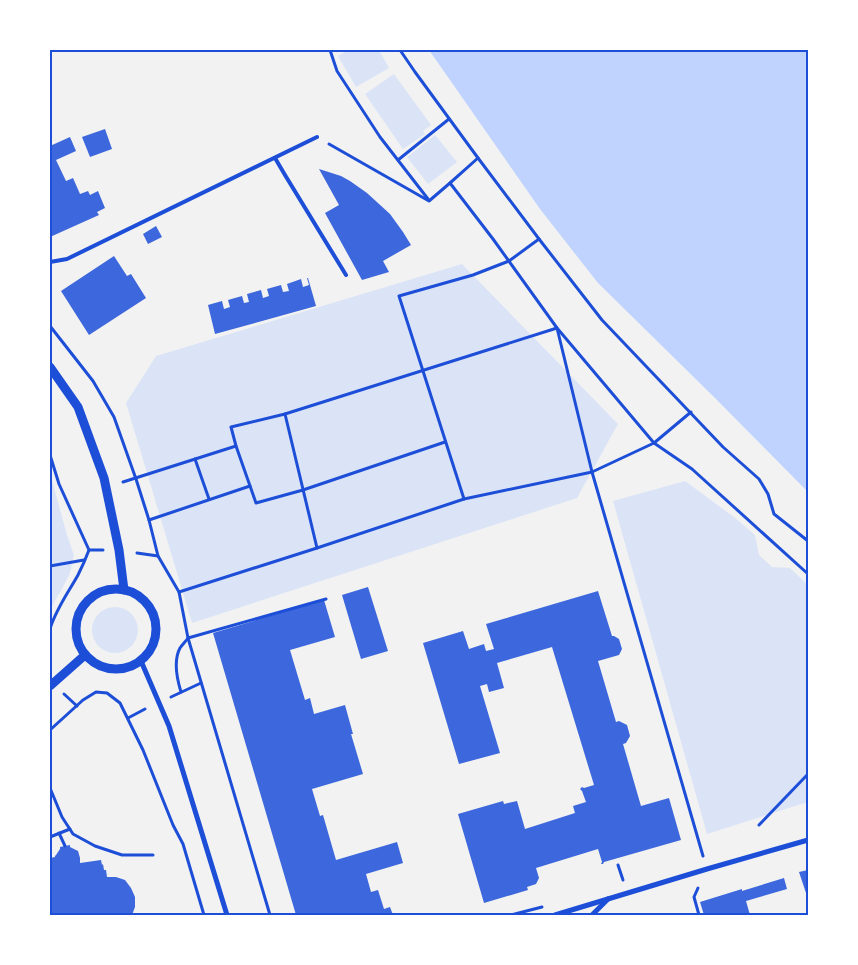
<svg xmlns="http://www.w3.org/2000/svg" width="858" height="965" font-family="Roboto,sans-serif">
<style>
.green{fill:#dbe4f7}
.water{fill:#bfd3fe}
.building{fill:#3d67dc}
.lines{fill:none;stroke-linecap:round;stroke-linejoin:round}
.path{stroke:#1d4ed8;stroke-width:3}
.service{stroke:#1d4ed8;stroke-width:4}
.minor{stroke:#1d4ed8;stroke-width:5}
.tertiary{stroke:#1d4ed8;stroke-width:9}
.neatline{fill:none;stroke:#1d4ed8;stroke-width:2}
</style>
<rect width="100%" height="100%" fill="#f2f2f2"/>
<g class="green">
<polygon points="348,50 379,50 389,68 356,87 338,56"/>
<polygon points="394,74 431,125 423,131 425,134 403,149 365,94"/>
<polygon points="435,135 457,162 428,184 407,157"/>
<polygon points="462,264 618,424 577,498 192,623 126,403 156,356"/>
<polygon points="50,473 67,535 74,555 70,573 62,589 54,602 50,612"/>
<polygon points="685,481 734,517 755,535 759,555 772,567 790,568 808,585 808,802 707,834 613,501"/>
<circle cx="115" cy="630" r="23"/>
</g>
<polygon class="water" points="429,50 808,50 808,492 715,398 598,283 540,209"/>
<g class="building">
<polygon points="105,129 112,149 90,157 82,137"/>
<polygon points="70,137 76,151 56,160 66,181 73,178 80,194 88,191 90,195 98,191 105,208 97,212 99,215 50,237 50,146"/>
<polygon points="319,169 341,176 350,181 367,193 390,214 403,232 411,245 383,261 389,272 362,280 325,213 339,205"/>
<polygon points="156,226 162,237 148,244 143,234"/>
<polygon points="114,256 127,276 131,274 146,298 89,335 61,291"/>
<polygon points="307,278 308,278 316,306 215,334 208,305 222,301 224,309 230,307 228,300 242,296 244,303 249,302 247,294 261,290 263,298 269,296 267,289 281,285 283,292 289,291 287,284 301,279 303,287 309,285"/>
<polygon points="368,587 388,651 361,659 342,595"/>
<polygon points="598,591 612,636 614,636 619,639 622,649 619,655 598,661 616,722 619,721 627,725 630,736 626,743 623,744 641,806 669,798 681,840 604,862 603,864 601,864 602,862 598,849 536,868 539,878 536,884 527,887 528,890 484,903 458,814 503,801 504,804 517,801 525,829 575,813 573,806 586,802 582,791 580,789 582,787 584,788 594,785 552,647 497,663 504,688 489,692 487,684 480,686 500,753 459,764 423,643 463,631 469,649 484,644 486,651 494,649 486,624"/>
<polygon points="324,600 335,637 290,650 305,700 310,698 314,714 345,705 353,734 351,734 363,774 312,789 320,816 323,815 336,860 397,842 403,863 366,874 371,892 378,890 384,909 390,907 393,915 296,915 213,633"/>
<polygon points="70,845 70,847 78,851 80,858 80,863 101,860 102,865 103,864 104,870 106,870 107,877 116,877 125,880 131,888 135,897 135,907 132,915 50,915 50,858 55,857 55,856 56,855 60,849 60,847"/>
<polygon points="808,870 808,899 799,872"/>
<polygon points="784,878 787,889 746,901 750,915 704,915 700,902 742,889 742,891"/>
</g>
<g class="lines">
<g class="path">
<polyline points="330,50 337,71 380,137 428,199"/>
<polyline points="400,50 415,72 478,158 539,239 602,320 723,447 759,479 768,494 774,514 808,541"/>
<polyline points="329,144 429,201 450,183 478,158"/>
<polyline points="398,160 449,119"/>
<polyline points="450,183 493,239 557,328 654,443 692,469 808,574"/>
<polyline points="50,326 93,381 114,417 136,479 149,520 158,556 179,592 188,638 270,915"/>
<polyline points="285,414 231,427 236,446 256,503 303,490 445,442"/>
<path d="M50 455 59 484 89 550C86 558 82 567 78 575 68 593 56 609 50 629"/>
<polyline points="195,459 209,499"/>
<polyline points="123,482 236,446"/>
<polyline points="464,499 399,296 473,275 509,261 539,239"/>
<polyline points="149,520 250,486"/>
<polyline points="317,548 285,414 557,328 592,472 703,856"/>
<polyline points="89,550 103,550"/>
<polyline points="137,553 158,556"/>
<polyline points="50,566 84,560"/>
<polyline points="179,592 317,548 464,499 592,472 654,443 691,412"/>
<path d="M181 692C177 679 173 661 180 648 182 645 186 641 188 638L326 599"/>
<polyline points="64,694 77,706"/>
<polyline points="171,697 201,683"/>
<polyline points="128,718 145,709"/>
<polyline points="50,730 83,700 96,692 107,693 120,703 143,750 173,825 183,844 204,915"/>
<polyline points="50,788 62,817 73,834 95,846 122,855 153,855"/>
<polyline points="759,825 808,774"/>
<polyline points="59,833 65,846"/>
<polyline points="50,837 70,829"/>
<polyline points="618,865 623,880"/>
<polyline points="698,888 694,897 699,915"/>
<polyline points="511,915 542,907"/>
</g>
<g class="service">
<polyline points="275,158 285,175 346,275"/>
<polyline points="50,262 67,259 317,137"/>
</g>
<g class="minor">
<polyline points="141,661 169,726 227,915"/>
<polyline points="555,915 707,869 808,840"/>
<polyline points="592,915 608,899"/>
</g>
<g class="tertiary">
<polyline points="50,367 78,407 104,478 119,550 124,590"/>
<circle cx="116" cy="629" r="40"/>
<polyline points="50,686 85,655"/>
</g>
</g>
<rect width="858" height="965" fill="none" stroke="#ffffff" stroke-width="102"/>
<rect x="51" y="51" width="756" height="863" class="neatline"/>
</svg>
